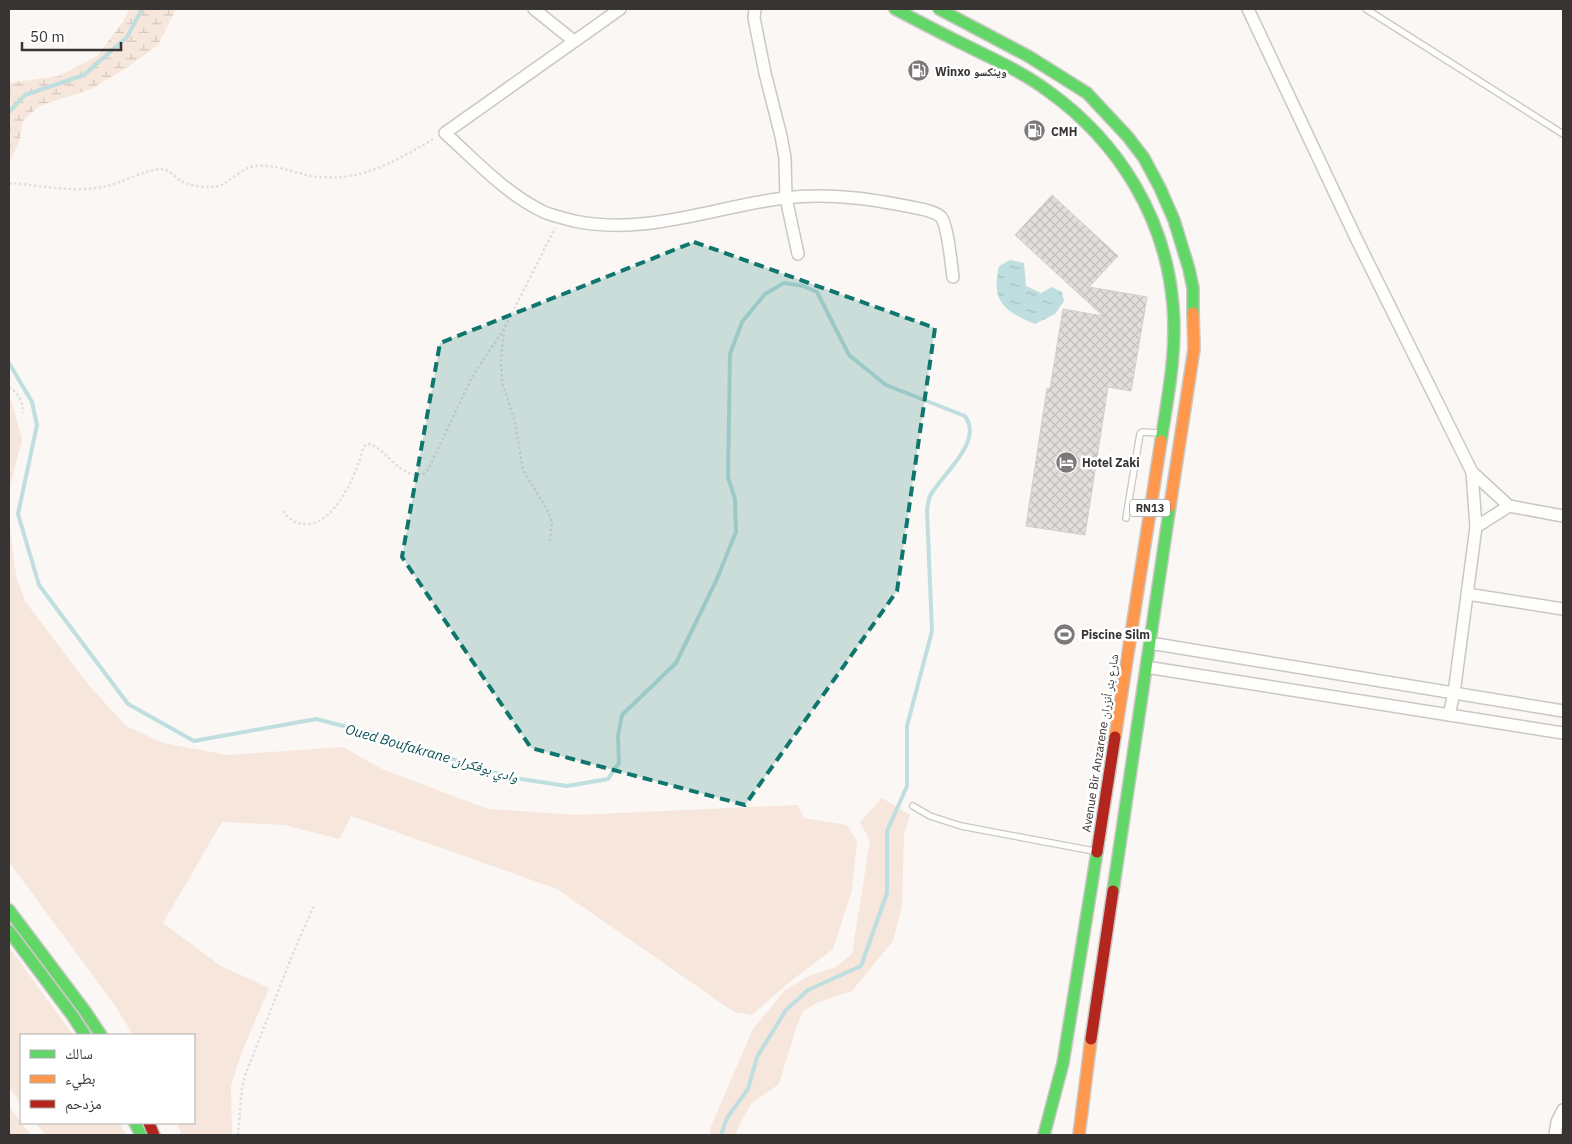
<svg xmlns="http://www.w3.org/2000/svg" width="1572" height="1144" font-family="'IBM Plex Sans','Noto Naskh Arabic',sans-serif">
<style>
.green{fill:#f7e6db}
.wetland{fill:url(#wetland-marsh)}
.water{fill:url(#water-ripples)}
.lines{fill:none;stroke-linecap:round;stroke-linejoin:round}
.stream{stroke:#bfdedf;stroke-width:4}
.building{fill:url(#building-cross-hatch);stroke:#d1cecc}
.lane-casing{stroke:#cac7c5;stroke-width:8}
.street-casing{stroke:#cac7c5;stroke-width:14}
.fast-casing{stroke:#cac7c5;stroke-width:14}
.slow-casing{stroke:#cac7c5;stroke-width:14}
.jam-casing{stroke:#cac7c5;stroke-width:14}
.path{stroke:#e1dfde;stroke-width:2.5;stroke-dasharray:2.5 2.5;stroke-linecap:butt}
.lane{stroke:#fefefd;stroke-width:5.5}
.street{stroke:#fefefd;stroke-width:11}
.fast{stroke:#63d668;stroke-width:11}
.slow{stroke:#ff974d;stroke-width:11}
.jam{stroke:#b3261e;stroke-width:11}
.marked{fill:#0f766e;fill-opacity:0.2;stroke:#0f766e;stroke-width:4;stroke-dasharray:10 6;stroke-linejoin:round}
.labels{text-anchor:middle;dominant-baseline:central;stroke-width:5;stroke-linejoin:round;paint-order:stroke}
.shield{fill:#fff;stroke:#737170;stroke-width:1}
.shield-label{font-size:11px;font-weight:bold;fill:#373433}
.poi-label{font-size:12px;font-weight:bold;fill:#373433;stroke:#fff;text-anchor:start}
.street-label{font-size:12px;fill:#373433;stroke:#fff}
.water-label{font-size:14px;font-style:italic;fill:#0c5153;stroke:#fff}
</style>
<defs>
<pattern id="wetland-marsh" width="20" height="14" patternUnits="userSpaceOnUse" patternTransform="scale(1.25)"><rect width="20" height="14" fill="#f7e6db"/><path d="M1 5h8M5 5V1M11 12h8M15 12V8" fill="none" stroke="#d4c6bc"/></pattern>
<pattern id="water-ripples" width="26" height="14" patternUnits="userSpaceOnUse" patternTransform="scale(1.25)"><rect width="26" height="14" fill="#bfdedf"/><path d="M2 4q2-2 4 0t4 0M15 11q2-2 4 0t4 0" fill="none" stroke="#a5bfc0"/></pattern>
<pattern id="building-cross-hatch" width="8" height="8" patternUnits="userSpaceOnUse" patternTransform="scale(1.25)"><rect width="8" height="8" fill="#e1dedb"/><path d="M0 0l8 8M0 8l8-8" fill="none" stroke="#c2bfbc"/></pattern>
</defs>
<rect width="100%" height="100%" fill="#fbf7f4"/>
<g class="green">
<polygon points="9,397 12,402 22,440 9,490"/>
<polygon points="9,519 16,576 25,601 87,683 126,726 163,743 227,755 343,747 382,769 488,809 576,815 798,805 804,818 847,825 857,841 852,890 833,949 791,981 752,1015 734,1012 557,889 351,816 339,839 285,825 222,822 163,923 221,966 269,988 241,1054 231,1086 232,1135 182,1135 177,1123 194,1123 194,1035 133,1035 114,1004 9,862"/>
<polygon points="882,798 910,815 904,835 902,907 893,941 852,991 819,1002 803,1011 796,1028 779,1084 751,1104 737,1129 736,1135 710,1135 711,1126 753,1029 785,990 809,976 836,967 852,954 870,841 860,822"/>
<polygon points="9,947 73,1035 21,1035 21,1104 9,1087"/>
<polygon points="9,1107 31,1135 9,1135"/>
<polygon points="36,1123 120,1123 126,1135 46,1135"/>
</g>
<polygon class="wetland" points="130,9 176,9 158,45 128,67 91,89 39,106 23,121 19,142 9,163 9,83 59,76 97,56 122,23"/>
<path class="water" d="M1010 260 1024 263 1026 286 1041 293 1052 287 1062 292 1064 301 1055 314 1035 324C1003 311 991 301 999 266Z"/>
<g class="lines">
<g class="stream">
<polyline points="9,112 25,95 84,75 127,37 142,9"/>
<path d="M9 363 32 402 37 425 18 514 39 585 128 704 194 741 316 719 371 733 508 777 567 786 608 779 619 763 618 736 622 715 676 663 716 581 736 532 735 499 728 477 730 354 742 322 765 294 784 283 803 286 817 292 849 355 886 385 965 416C984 442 942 474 930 496 928 500 928 506 927 511L932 631 907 726V786L887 831V893L861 966 808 990 786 1010 757 1057 748 1089 727 1118 721 1135"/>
</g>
</g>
<polygon class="building" points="1052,195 1118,256 1089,287 1147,297 1131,391 1108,387 1085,535 1026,526 1047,388 1050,389 1063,309 1103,316 1015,235"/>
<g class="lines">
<defs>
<g id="lane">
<polyline points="1366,9 1563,134"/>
<polyline points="1126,518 1140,434 1142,432 1160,433"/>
<polyline points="913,806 930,816 961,826 1094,851"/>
</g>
<g id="street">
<polyline points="534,9 574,41"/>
<path d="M620 9 445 133C475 160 505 193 542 211 552 216 564 218 574 221 645 236 714 207 784 198 832 192 879 200 926 210 931 212 937 213 941 217 948 226 951 263 953 277"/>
<polyline points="755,9 754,18 765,73 781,136 785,158 786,198 798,254"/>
<polyline points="1248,9 1356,238 1472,472 1509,506 1563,516"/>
<polyline points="1476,527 1509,506"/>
<polyline points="1467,594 1563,609"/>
<polyline points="1150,643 1563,711"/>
<polyline points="1146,667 1563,733"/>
<polyline points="1449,715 1454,693 1476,527 1472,472"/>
<polyline points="1555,1135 1557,1122 1563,1110"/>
</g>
<g id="fast">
<path d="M895 9C916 20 937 31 959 42 989 57 1021 71 1048 91 1119 142 1166 218 1173 306 1177 351 1168 396 1161 441"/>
<polyline points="939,9 1028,56 1087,93 1128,137 1144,158 1160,188 1174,220 1189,269 1193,288 1193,313"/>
<polyline points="1113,891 1170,506"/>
<polyline points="9,910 85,1011 101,1035"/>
<polyline points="9,931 72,1015 85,1035"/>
<polyline points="135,1123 141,1135"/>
<polyline points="1044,1135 1063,1063 1097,852"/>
</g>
<g id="slow">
<polyline points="1170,506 1194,349 1193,313"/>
<polyline points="1115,737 1161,441"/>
<polyline points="1079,1135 1091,1039"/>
</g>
<g id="jam">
<polyline points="1097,852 1115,737"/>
<polyline points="1091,1039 1113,891"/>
<polyline points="149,1123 154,1135"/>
</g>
</defs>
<use href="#lane" class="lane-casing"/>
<use href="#street" class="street-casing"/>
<use href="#fast" class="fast-casing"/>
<use href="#slow" class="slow-casing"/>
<use href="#jam" class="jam-casing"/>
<g class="path">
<path d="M9 183C40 185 72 193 103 187 119 184 147 169 161 169 171 169 175 179 183 182 191 186 204 187 213 187 228 187 238 168 256 166 278 164 298 175 319 177 365 181 397 160 435 138"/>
<path d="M9 387C18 393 24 402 22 413"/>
<path d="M283 511C290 520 296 525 309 524 334 521 351 484 359 462 361 456 362 449 366 444 385 444 394 476 422 475L428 470 472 377 504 329"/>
<polyline points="550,541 552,524 549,513 523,470 514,418 502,382 501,360 504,329 555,228"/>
<polyline points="238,1135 242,1087 246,1073 296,946 314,906"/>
</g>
<use href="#lane" class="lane"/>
<use href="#street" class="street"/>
<use href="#fast" class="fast"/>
<use href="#slow" class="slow"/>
<use href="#jam" class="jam"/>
</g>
<path class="marked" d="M694 242 935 328 897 591 745 805 531 748 402 557 440 343Z"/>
<defs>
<symbol id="fuel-disc" viewBox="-11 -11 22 22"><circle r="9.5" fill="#7c7877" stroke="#fff"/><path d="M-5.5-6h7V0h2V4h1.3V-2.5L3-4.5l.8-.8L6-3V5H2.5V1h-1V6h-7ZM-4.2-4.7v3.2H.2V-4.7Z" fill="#fff"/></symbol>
<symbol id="hotel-disc" viewBox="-11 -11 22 22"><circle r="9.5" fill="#7c7877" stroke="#fff"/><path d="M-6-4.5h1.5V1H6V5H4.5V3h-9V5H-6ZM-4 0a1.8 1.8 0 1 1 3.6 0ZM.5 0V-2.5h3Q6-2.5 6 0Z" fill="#fff"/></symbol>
<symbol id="stadium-disc" viewBox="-11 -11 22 22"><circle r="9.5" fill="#7c7877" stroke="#fff"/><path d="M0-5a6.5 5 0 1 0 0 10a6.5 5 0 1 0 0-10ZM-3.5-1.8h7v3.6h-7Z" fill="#fff"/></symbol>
</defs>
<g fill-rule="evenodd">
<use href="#fuel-disc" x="906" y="58" width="25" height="25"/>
<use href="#fuel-disc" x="1022" y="118" width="25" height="25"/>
<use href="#hotel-disc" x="1054" y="450" width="25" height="25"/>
<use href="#stadium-disc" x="1052" y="622" width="25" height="25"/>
</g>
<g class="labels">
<rect class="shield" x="1130" y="499.5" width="40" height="17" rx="4"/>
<g class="shield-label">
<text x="1150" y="508">RN13</text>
</g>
<g class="poi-label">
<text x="935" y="71">Winxo وينكسو</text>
<text x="1051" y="131">CMH</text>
<text x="1082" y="462">Hotel Zaki</text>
<text x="1081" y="634">Piscine Silm</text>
</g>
<g class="street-label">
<text transform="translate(1100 743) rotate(-81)">Avenue Bir Anzarene شارع بئر أنزران</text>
</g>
<g class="water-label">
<text transform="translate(432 753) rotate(16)">Oued Boufakrane وادي بوفكران</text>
</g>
</g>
<rect width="1572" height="1144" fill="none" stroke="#373433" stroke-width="20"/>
<rect x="20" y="1034" width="175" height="90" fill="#ffffff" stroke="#afaead"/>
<rect x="30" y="1050" width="25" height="8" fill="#63d668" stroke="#afaead"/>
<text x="65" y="1059" font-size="15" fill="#373433">سالك</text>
<rect x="30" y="1075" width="25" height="8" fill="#ff974d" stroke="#afaead"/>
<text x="65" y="1084" font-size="15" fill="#373433">بطيء</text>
<rect x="30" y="1100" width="25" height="8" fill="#b3261e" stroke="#afaead"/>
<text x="65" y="1109" font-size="15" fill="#373433">مزدحم</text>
<path d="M22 42v8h99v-8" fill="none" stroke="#373433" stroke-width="2.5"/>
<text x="30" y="42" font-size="15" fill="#373433" stroke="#ffffff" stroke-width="4" paint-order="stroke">50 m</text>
</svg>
